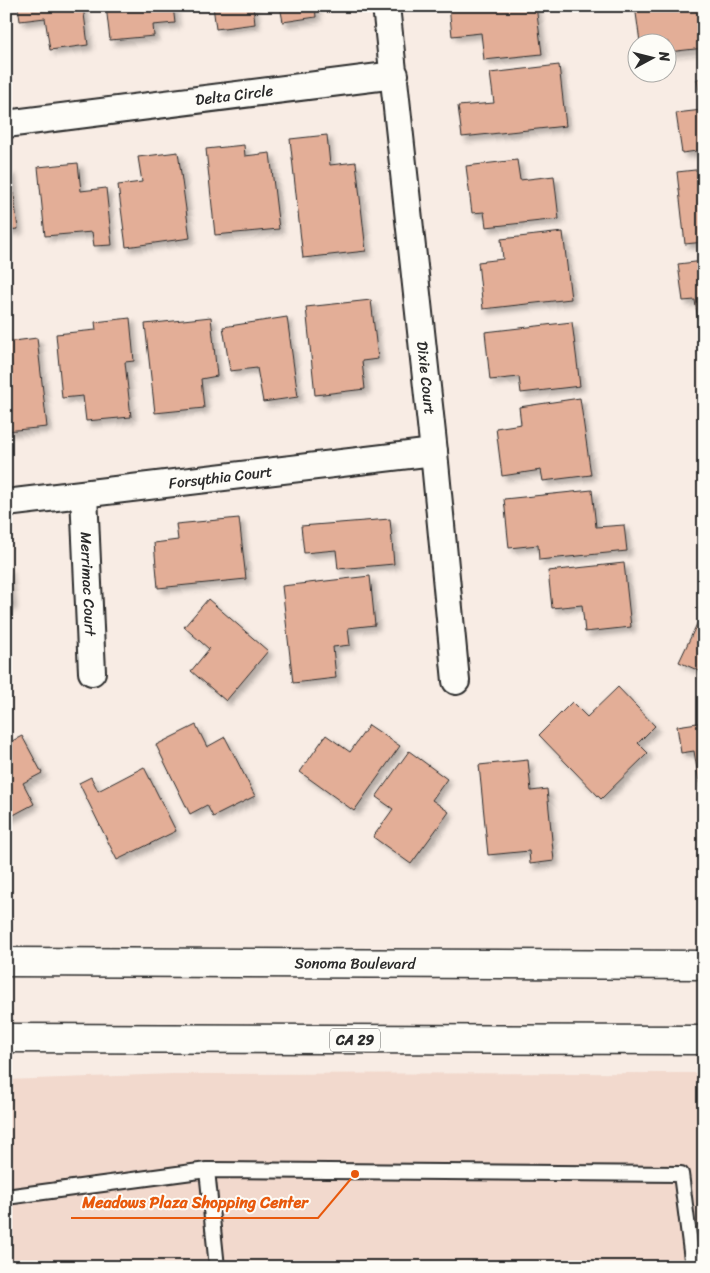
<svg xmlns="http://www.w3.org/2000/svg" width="710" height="1273" font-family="Sriracha,sans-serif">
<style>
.built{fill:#f2d9cd}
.building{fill:#e3ae97;stroke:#2b2b2b;filter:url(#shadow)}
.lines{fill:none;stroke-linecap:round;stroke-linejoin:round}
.service-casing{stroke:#2b2b2b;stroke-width:18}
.minor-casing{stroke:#2b2b2b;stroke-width:30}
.trunk-casing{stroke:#2b2b2b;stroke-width:31}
.service{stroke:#fdfcf7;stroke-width:14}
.minor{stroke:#fdfcf7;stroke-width:26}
.trunk{stroke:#fdfcf7;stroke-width:28}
.labels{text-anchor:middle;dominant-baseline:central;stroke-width:4;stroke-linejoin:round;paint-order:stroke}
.shield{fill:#fdfcf7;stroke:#6a6a68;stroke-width:1}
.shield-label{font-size:14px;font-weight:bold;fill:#2b2b2b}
.street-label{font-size:15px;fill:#2b2b2b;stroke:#fdfcf7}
.leader{fill:none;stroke:#e8590c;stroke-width:2}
.callout-dot{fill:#e8590c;stroke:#fdfcf7;stroke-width:2}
.callout-label{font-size:16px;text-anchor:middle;font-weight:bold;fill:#e8590c;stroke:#fdfcf7;stroke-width:4;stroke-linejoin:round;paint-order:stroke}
</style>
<defs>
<filter id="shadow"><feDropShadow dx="4.5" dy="4.5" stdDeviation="2.5" flood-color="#0004"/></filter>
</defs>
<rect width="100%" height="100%" fill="#f8ece4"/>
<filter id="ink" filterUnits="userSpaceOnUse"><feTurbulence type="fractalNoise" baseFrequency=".02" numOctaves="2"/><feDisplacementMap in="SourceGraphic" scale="10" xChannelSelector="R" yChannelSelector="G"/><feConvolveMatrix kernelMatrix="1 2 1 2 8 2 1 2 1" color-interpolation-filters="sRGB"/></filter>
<g filter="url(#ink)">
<polygon class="built" points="704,1073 704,1267 6,1267 6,1080 173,1074"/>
<g class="building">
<polygon points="18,6 83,6 88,45 50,50 45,18 20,21"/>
<polygon points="106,6 173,6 175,23 153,25 154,36 110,40"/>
<polygon points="213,6 253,6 255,24 216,29"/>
<polygon points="280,6 315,6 316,17 283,22"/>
<polygon points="449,6 536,6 542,54 484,60 481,33 452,36"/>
<polygon points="635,6 704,6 704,48 668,52 668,42 640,42"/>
<polygon points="559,65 566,126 462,137 458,106 494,103 490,73"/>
<polygon points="704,78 704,150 682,153 676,113 702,110 697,79"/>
<polygon points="327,135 330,165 356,162 366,251 303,258 290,139"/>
<polygon points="244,145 245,156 270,153 279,229 215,235 206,149"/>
<polygon points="178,152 190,238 126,247 118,185 142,182 138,157"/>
<polygon points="517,160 520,180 554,176 559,219 486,227 484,212 472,213 466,166"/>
<polygon points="78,163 81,191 106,188 112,245 94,246 92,232 45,236 38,167"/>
<polygon points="704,169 704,242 685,244 677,172"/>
<polygon points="11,171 18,229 6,230 6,172"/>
<polygon points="563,232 571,299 483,309 478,262 503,259 501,239"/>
<polygon points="704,261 704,335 700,335 695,300 683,301 678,264"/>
<polygon points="371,300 378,359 362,361 365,389 315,395 306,307"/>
<polygon points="211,317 217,376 201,379 204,408 155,413 145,324"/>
<polygon points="287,317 298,397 263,402 257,368 230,371 223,327"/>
<polygon points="130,318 134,361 125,362 131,417 86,421 83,396 62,398 56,334 96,330 95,322"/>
<polygon points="572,322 580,386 521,393 519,377 490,380 485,332"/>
<polygon points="37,338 47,427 6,431 6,342"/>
<polygon points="580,398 591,475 543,481 541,470 502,476 496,428 521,424 519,407"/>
<polygon points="592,490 596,527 624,525 627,551 539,560 538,545 509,548 504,499"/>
<polygon points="239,518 246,579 158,588 154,543 178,540 176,524"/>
<polygon points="390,519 394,564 338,569 336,550 304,553 301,526"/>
<polygon points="624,563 631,627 585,632 582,605 552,608 548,571"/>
<polygon points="8,567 12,605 6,606 6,568"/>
<polygon points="370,576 375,625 348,628 350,645 333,647 336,678 293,683 282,586"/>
<polygon points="208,599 268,651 226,701 191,671 209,649 184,627"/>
<polygon points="704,609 704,673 679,662"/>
<polygon points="618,687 655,726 638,743 648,753 601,799 539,735 572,702 587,717"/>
<polygon points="704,722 704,795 701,795 694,751 681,753 677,726"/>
<polygon points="196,725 207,747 225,737 255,796 213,817 207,805 190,814 156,745"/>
<polygon points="369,725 400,746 354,811 300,772 326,735 350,752"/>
<polygon points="22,736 42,773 23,783 34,804 6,819 6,744"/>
<polygon points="409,751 447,779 432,800 449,812 411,864 373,837 393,809 376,797"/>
<polygon points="528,760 531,791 547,789 554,861 530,864 529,851 488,855 479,765"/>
<polygon points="144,767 176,831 117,860 79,783 91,777 98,791"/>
</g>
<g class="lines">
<defs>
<g id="service">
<polyline points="207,1170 217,1267"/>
<polyline points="6,1197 207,1170 681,1174 693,1267"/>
</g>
<g id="minor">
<path id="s1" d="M386 6 434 452 456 681"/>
<path id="s2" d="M6 124 395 75"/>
<path id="s3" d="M84 495 92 672"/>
<path id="s4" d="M6 503 434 452"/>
</g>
<g id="trunk">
<path id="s5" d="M6 962 704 965"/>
<polyline points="6,1038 704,1040"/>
</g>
</defs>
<use href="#service" class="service-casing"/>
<use href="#minor" class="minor-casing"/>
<use href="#trunk" class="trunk-casing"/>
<use href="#service" class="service"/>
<use href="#minor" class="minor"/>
<use href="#trunk" class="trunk"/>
</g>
</g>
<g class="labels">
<rect class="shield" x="330" y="1028.5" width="50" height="23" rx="4"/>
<g class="shield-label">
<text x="355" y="1040">CA 29</text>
</g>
<g class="street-label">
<text stroke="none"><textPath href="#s2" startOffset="230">Delta Circle</textPath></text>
<text stroke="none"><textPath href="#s1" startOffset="374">Dixie Court</textPath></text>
<text stroke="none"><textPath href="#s4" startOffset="216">Forsythia Court</textPath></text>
<text stroke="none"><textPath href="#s3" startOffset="89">Merrimac Court</textPath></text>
<text stroke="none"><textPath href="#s5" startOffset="349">Sonoma Boulevard</textPath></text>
</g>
</g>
<path class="leader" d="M355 1174L318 1218H71"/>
<circle class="callout-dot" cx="355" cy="1174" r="5"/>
<g class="callout-label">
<text x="195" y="1208">Meadows Plaza Shopping Center</text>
</g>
<rect width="710" height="1273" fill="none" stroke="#fdfcf7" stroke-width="25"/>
<rect x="12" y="12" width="685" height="1248" fill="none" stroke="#2b2b2b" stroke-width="2" filter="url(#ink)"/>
<g transform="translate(652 58) rotate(83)"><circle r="24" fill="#fdfcf7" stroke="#a9a8a5"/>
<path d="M0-4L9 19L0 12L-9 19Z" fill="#2b2b2b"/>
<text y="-8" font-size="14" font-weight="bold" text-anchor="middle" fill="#2b2b2b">N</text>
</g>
</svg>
